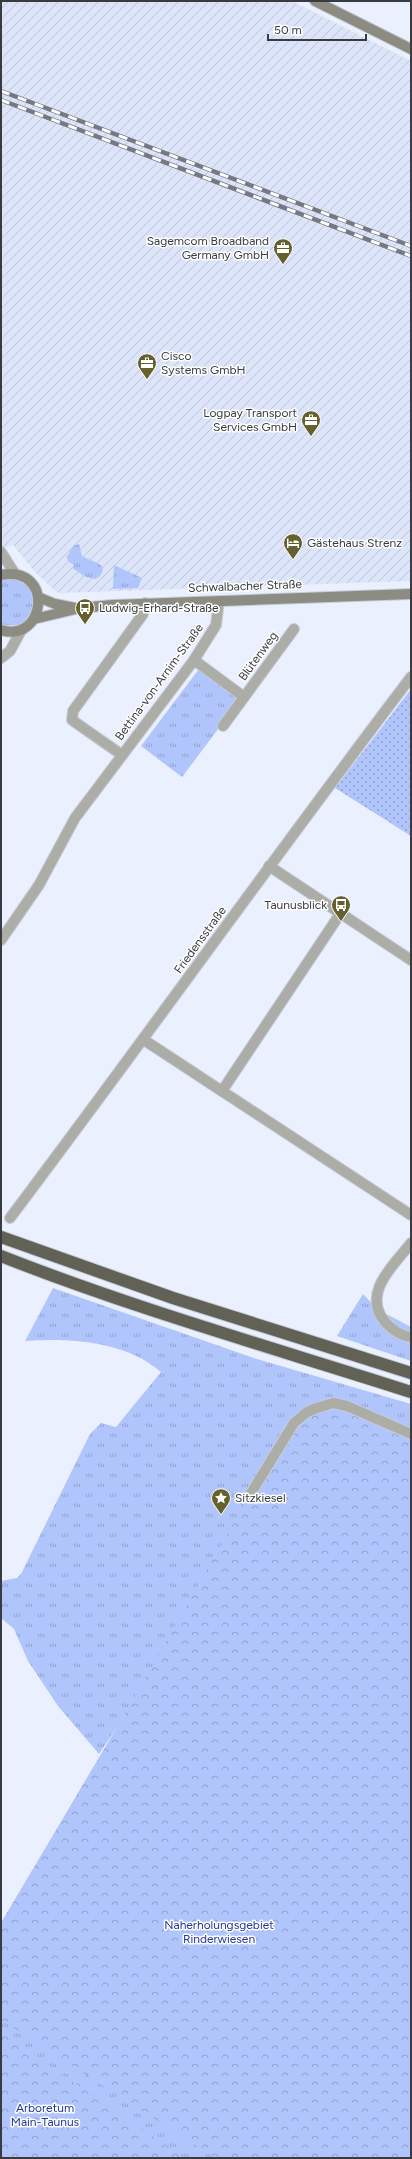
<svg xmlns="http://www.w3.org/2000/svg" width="412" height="2159" font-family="Figtree,sans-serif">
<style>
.industrial{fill:url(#industrial-furrows)}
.grass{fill:url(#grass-tufts)}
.park{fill:url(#park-crowns)}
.garden{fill:url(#garden-dots)}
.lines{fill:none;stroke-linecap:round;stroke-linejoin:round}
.street-casing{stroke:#c7ccd8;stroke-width:12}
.secondary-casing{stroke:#c7ccd8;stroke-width:12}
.highway-casing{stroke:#c7ccd8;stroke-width:14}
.street{stroke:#adada7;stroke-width:10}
.secondary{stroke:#8d8c83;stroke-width:10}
.highway{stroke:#626155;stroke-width:12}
.rail-casing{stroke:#767981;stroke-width:4.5}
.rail{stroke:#fefefe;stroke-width:3;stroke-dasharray:9;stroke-linecap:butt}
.labels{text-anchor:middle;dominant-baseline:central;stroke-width:3;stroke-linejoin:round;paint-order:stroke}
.poi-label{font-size:12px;fill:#393b40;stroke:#fefefe;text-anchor:start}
.street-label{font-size:12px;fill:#393b40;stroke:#fefefe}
.park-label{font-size:12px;fill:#233794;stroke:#fefefe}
</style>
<defs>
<pattern id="industrial-furrows" width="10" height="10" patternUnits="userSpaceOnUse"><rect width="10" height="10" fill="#dce4f9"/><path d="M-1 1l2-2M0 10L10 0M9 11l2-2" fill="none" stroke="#bec4d6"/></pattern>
<pattern id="grass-tufts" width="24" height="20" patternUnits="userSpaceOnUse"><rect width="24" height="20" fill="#b0c5fc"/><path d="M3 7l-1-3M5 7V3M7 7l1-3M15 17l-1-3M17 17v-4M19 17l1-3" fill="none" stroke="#90a1cd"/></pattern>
<pattern id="park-crowns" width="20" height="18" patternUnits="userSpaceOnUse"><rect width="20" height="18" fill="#b0c5fc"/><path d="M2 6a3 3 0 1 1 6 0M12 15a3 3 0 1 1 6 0" fill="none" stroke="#90a1cd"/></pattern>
<pattern id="garden-dots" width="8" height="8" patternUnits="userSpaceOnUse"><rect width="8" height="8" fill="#b0c5fc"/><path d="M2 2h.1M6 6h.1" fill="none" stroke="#90a1cd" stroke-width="1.8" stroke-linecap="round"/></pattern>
</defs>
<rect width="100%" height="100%" fill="#ebf0fe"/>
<polygon class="industrial" points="1,1 292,1 411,61 411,581 59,593 53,589 34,571 13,545 1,549"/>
<g class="grass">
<polygon points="79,544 82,556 101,565 103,570 100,576 95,579 86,577 72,568 74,565 68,561 67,557 73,546"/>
<polygon points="114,565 142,578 138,588 113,589"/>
<path d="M15 577C19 580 27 583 31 587 35 593 35 599 33 605 30 625 19 627 1 625V579Z"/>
<polygon points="199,669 240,700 182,777 141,746"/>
<path d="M53 1288 257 1359 411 1404V2158H14L1 2151V1923L123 1718 99 1754 58 1706 28 1661 14 1629 1 1618V1581L17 1578 21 1574 90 1434 101 1423 116 1427 161 1372C125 1341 70 1338 25 1341Z"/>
<polygon points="363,1294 377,1309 411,1327 411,1361 337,1336"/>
</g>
<g class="park">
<polygon points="333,1403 411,1434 411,2158 215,2158 1,2020 1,1923 123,1717 248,1498 294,1423"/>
<polygon points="1,2033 185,2158 1,2158"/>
</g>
<polygon class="garden" points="411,689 411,836 335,788"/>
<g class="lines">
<defs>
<g id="street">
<polyline points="1,552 15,574"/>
<polyline points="1,658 10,651 22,629"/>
<polyline points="194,660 244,697"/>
<polyline points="223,726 294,629"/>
<polyline points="122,755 72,720 73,711 143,614 145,603"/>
<polyline points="269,866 411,960"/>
<polyline points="1,940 39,885 75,818 194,660 216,625 219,601"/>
<polyline points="144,1040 411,1215"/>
<polyline points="222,1091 340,914"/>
<path d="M10 1218C145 1039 275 856 411 677"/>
<path d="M411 1243C394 1265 361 1293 385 1322 391 1329 401 1336 411 1337"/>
<polyline points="248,1498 294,1423 307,1412 317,1408 333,1403 347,1406 411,1434"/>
</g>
<g id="secondary">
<polyline points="315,1 411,49"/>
<path d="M1 575C55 565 46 644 1 630"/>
<polyline points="38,597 55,604 75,608"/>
<polyline points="34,619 80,608 112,605 411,594"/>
</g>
<g id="highway">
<polyline points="1,1237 173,1298 411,1373"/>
<path d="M1 1256C135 1309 274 1348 411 1392"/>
</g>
</defs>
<use href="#street" class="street-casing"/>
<use href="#secondary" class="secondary-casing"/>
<use href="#highway" class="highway-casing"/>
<use href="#street" class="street"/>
<use href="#secondary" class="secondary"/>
<use href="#highway" class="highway"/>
<defs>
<g id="rail">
<polyline points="1,91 411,246"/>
<polyline points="1,100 411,256"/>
</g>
</defs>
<use href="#rail" class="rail-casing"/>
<use href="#rail" class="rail"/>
</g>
<defs>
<symbol id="office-pin" viewBox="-11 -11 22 30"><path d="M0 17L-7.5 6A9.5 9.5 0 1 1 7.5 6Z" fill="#65612e" stroke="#fefefe"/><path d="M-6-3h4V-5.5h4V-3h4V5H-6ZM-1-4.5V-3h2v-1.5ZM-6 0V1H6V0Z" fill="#fff"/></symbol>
<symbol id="hotel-pin" viewBox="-11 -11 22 30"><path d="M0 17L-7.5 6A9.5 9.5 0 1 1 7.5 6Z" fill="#65612e" stroke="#fefefe"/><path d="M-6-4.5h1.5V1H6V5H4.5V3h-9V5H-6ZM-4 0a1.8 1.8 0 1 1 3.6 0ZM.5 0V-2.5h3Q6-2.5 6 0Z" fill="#fff"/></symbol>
<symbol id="bus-pin" viewBox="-11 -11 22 30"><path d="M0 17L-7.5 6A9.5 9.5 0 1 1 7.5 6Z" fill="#65612e" stroke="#fefefe"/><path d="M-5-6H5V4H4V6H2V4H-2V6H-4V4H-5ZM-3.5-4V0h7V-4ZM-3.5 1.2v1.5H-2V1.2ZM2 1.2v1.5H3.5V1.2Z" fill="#fff"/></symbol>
<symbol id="sight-pin" viewBox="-11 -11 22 30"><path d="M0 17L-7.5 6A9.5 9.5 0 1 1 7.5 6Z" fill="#65612e" stroke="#fefefe"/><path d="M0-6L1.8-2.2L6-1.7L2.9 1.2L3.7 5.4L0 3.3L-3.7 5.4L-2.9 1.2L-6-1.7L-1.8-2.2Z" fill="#fff"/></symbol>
</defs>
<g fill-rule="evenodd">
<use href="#office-pin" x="272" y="237" width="22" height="30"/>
<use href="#office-pin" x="136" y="352" width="22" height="30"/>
<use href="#office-pin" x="300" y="409" width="22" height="30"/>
<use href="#hotel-pin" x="282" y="532" width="22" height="30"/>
<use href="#bus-pin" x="74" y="597" width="22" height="30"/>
<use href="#bus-pin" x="330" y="894" width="22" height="30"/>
<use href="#sight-pin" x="210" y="1487" width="22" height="30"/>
</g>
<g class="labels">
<g class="poi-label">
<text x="269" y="241" text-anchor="end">Sagemcom Broadband<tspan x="269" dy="14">Germany GmbH</tspan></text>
<text x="161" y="356">Cisco<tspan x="161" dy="14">Systems GmbH</tspan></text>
<text x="297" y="413" text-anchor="end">Logpay Transport<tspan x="297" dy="14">Services GmbH</tspan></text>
<text x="307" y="543">Gästehaus Strenz</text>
<text x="99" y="608">Ludwig-Erhard-Straße</text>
<text x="327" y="905" text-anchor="end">Taunusblick</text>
<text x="235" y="1498">Sitzkiesel</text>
</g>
<g class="street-label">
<text transform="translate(245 586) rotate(-2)">Schwalbacher Straße</text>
<text transform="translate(258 656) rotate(-54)">Blütenweg</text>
<text transform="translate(159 682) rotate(-54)">Bettina-von-Arnim-Straße</text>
<text transform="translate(200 940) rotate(-54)">Friedensstraße</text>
</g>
<g class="park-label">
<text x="219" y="1925">Naherholungsgebiet<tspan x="219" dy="14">Rinderwiesen</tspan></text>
<text x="45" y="2108">Arboretum<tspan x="45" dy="14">Main-Taunus</tspan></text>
</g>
</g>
<rect width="412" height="2159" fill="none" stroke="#393b40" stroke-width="4"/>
<path d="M268 34v6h98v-6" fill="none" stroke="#393b40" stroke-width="2"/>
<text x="274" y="34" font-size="12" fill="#393b40" stroke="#fefefe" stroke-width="3" paint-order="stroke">50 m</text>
</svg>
